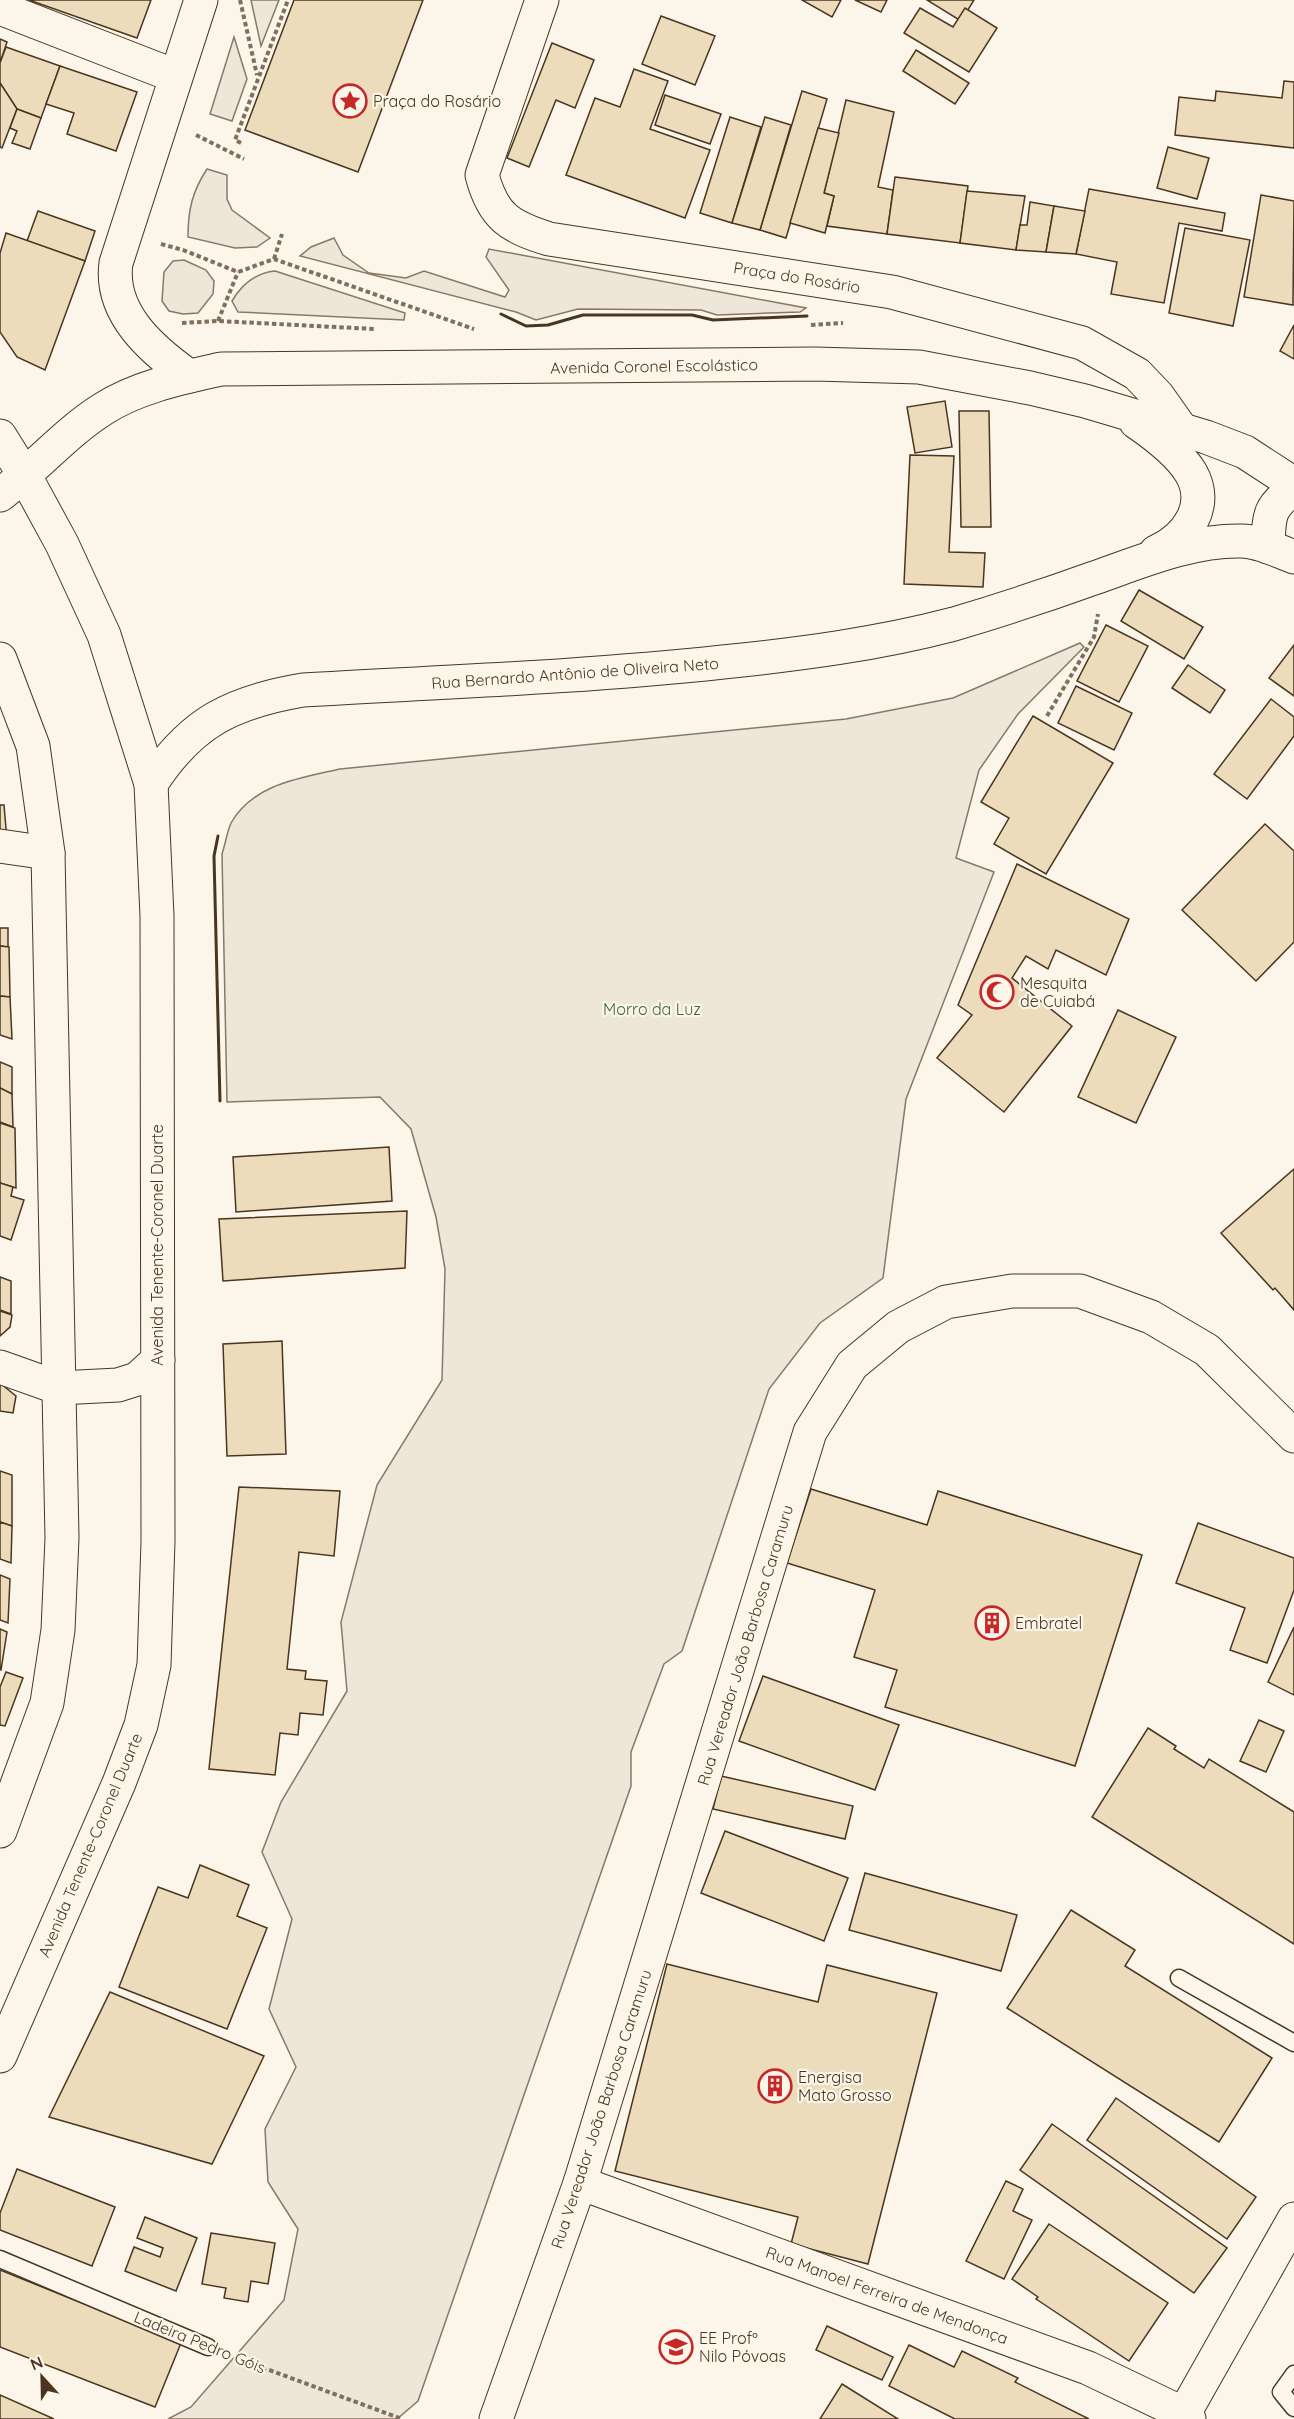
<svg xmlns="http://www.w3.org/2000/svg" width="1294" height="2419" font-family="Quicksand,sans-serif">
<style>
.green{fill:#ede6d9;stroke:#887966;stroke-width:1.5}
.building{fill:#ecdcbc;stroke:#4a3520;stroke-width:1.5}
.lines{fill:none;stroke-linecap:round;stroke-linejoin:round}
.lane-casing{stroke:#4a3520;stroke-width:19}
.street-casing{stroke:#4a3520;stroke-width:35}
.secondary-casing{stroke:#4a3520;stroke-width:35}
.primary-casing{stroke:#4a3520;stroke-width:35}
.path{stroke:#7f6f5c;stroke-width:4;stroke-dasharray:4.5 3;stroke-linecap:butt}
.lane{stroke:#fbf6e9;stroke-width:16}
.street{stroke:#fbf6e9;stroke-width:33}
.secondary{stroke:#fbf6e9;stroke-width:33}
.primary{stroke:#fbf6e9;stroke-width:33}
.wall{stroke:#4a3520;stroke-width:3}
.labels{text-anchor:middle;dominant-baseline:central;stroke-width:4.5;stroke-linejoin:round;paint-order:stroke}
.poi-label{font-size:16px;fill:#4a3520;stroke:#fbf6e9;text-anchor:start}
.street-label{font-size:16px;fill:#4a3520;stroke:#fbf6e9}
.park-label{font-size:16px;fill:#436837;stroke:#fbf6e9}
</style>
<rect width="100%" height="100%" fill="#fbf6e9"/>
<g class="green">
<polygon points="251,0 279,0 261,46"/>
<polygon points="234,37 247,79 232,121 210,114"/>
<path d="M207 169 227 175V199L232 210 270 238 257 247 235 248 188 237C188 210 192 192 207 169Z"/>
<polygon points="334,238 343,255 369,273 406,278 424,271 505,297 509,290 486,257 489,249 806,308 800,312 717,315 701,310 578,309 536,320 516,312 300,256 311,247"/>
<polygon points="184,260 206,270 214,281 213,294 198,313 183,314 169,311 162,301 164,272 173,261"/>
<path d="M275 271 405 313 404 320 238 312 232 301C242 284 255 273 275 271Z"/>
<path d="M1080 643 1084 647 1018 714 979 770 956 858 994 872 906 1099 883 1278 820 1323 769 1389 682 1651 664 1664 631 1752V1786L418 2401 397 2419H168L191 2407 284 2300 298 2229 268 2182 265 2129 296 2067 269 2009 292 1919 262 1852 281 1802 347 1691 341 1622 377 1485 442 1380 445 1269 436 1217 411 1129 380 1097 227 1102 222 854C225 845 227 832 231 823 253 784 300 778 340 769L846 719 953 698Z"/>
</g>
<g class="building">
<polygon points="29,0 151,0 137,38"/>
<polygon points="294,0 423,0 358,172 245,130"/>
<polygon points="802,0 841,0 832,17"/>
<polygon points="855,0 887,0 881,12"/>
<polygon points="927,0 974,0 961,21"/>
<polygon points="920,8 953,27 965,8 997,28 969,72 904,33"/>
<polygon points="661,16 715,36 695,85 642,64"/>
<polygon points="0,39 7,42 0,63"/>
<polygon points="552,43 594,60 575,108 556,100 529,167 507,158"/>
<polygon points="6,47 60,66 41,118 17,109 0,83 0,63"/>
<polygon points="916,50 969,83 955,104 903,71"/>
<polygon points="60,66 137,92 116,151 67,134 74,113 46,104"/>
<polygon points="634,69 668,81 650,129 710,150 685,218 566,175 595,98 620,107"/>
<polygon points="1284,81 1294,82 1294,148 1175,135 1179,97 1215,101 1216,91 1282,98"/>
<polygon points="0,83 17,109 2,148 0,147"/>
<polygon points="802,91 827,99 786,238 760,230"/>
<polygon points="665,95 721,114 710,144 655,125"/>
<polygon points="846,100 894,112 878,187 893,190 887,234 827,226 834,196 824,193"/>
<polygon points="17,109 41,118 30,149 12,143 17,131 10,128"/>
<polygon points="730,117 761,127 732,223 700,213"/>
<polygon points="765,117 791,125 760,230 732,223"/>
<polygon points="818,128 839,133 824,193 834,196 825,233 790,223"/>
<polygon points="1168,147 1209,158 1197,199 1157,188"/>
<polygon points="895,177 968,186 960,243 887,234"/>
<polygon points="1089,189 1225,213 1222,231 1179,223 1164,303 1111,294 1117,262 1076,254"/>
<polygon points="967,191 1025,196 1016,250 960,243"/>
<polygon points="1261,195 1294,201 1293,305 1244,297"/>
<polygon points="1030,202 1054,206 1046,252 1016,250 1020,225 1027,225"/>
<polygon points="1054,206 1085,211 1076,254 1046,252"/>
<polygon points="38,211 95,231 85,261 27,241"/>
<polygon points="1185,228 1250,240 1233,326 1169,313"/>
<polygon points="6,233 85,261 45,370 17,357 0,332 0,253"/>
<polygon points="1294,325 1294,359 1280,351"/>
<polygon points="945,401 952,447 915,453 907,407"/>
<polygon points="959,411 989,411 991,527 961,527"/>
<polygon points="910,455 954,456 949,552 985,553 983,587 904,584"/>
<polygon points="1139,590 1203,627 1184,659 1121,621"/>
<polygon points="1106,625 1148,646 1119,702 1077,681"/>
<polygon points="1294,645 1294,696 1269,678"/>
<polygon points="1188,665 1225,690 1210,713 1172,688"/>
<polygon points="1076,686 1132,713 1114,750 1058,723"/>
<polygon points="1271,699 1294,717 1294,736 1247,799 1214,774"/>
<polygon points="1033,716 1113,763 1046,874 994,844 1009,818 981,802"/>
<polygon points="0,805 4,805 7,840 0,839"/>
<polygon points="1265,824 1294,851 1294,942 1256,981 1182,910"/>
<polygon points="1017,864 1129,919 1106,975 1056,950 1048,969 1026,956 1012,978 1072,1026 1004,1112 937,1058 972,1015 958,1005"/>
<polygon points="0,928 8,928 8,947 0,946"/>
<polygon points="0,946 9,947 10,997 0,996"/>
<polygon points="0,996 10,997 12,1039 0,1035"/>
<polygon points="1118,1010 1176,1037 1136,1123 1078,1097"/>
<polygon points="0,1062 12,1067 12,1094 0,1088"/>
<polygon points="0,1088 12,1094 13,1127 0,1122"/>
<polygon points="0,1123 15,1128 16,1188 0,1183"/>
<polygon points="389,1147 392,1201 236,1212 233,1157"/>
<polygon points="1294,1169 1294,1310 1275,1288 1273,1290 1221,1233"/>
<polygon points="0,1183 13,1187 11,1196 24,1200 11,1240 0,1236"/>
<polygon points="407,1211 405,1268 223,1281 219,1219"/>
<polygon points="0,1277 11,1281 11,1314 0,1310"/>
<polygon points="0,1311 12,1315 10,1327 0,1336"/>
<polygon points="282,1341 286,1454 227,1456 223,1344"/>
<polygon points="0,1383 16,1396 13,1413 0,1411"/>
<polygon points="0,1471 12,1475 12,1526 0,1522"/>
<polygon points="239,1487 340,1491 334,1556 299,1552 287,1669 306,1671 305,1679 327,1681 323,1715 300,1713 298,1735 280,1733 275,1775 209,1769"/>
<polygon points="811,1489 927,1525 938,1491 1142,1555 1075,1766 885,1707 897,1670 854,1657 875,1590 787,1563"/>
<polygon points="0,1522 12,1526 11,1563 0,1559"/>
<polygon points="1198,1523 1294,1558 1294,1590 1267,1663 1230,1650 1245,1608 1176,1583"/>
<polygon points="0,1575 10,1579 8,1623 0,1620"/>
<polygon points="1294,1627 1294,1695 1268,1682"/>
<polygon points="0,1629 7,1632 1,1670 0,1669"/>
<polygon points="6,1672 23,1678 5,1726 0,1725 0,1687"/>
<polygon points="763,1676 899,1725 875,1790 739,1741"/>
<polygon points="1259,1720 1284,1731 1266,1772 1240,1761"/>
<polygon points="1148,1728 1176,1746 1174,1749 1204,1768 1209,1759 1294,1812 1294,1944 1092,1817"/>
<polygon points="721,1776 853,1806 845,1839 713,1809"/>
<polygon points="725,1831 848,1878 824,1941 701,1893"/>
<polygon points="200,1865 249,1885 237,1916 267,1928 227,2029 119,1987 158,1887 188,1898"/>
<polygon points="865,1873 1017,1915 1001,1971 849,1930"/>
<polygon points="1071,1910 1135,1950 1125,1966 1272,2058 1219,2142 1007,2008"/>
<polygon points="667,1964 818,2002 827,1965 937,1993 868,2264 791,2244 798,2217 615,2171"/>
<polygon points="110,1992 264,2056 212,2164 49,2117"/>
<polygon points="1116,2098 1256,2197 1227,2239 1087,2140"/>
<polygon points="1052,2124 1227,2248 1194,2293 1020,2170"/>
<polygon points="17,2169 115,2207 92,2266 0,2230 0,2213"/>
<polygon points="1006,2181 1023,2189 1013,2211 1032,2220 1004,2279 966,2261"/>
<polygon points="145,2217 197,2238 176,2291 125,2271 134,2247 160,2257 163,2248 137,2238"/>
<polygon points="1049,2224 1168,2303 1129,2361 1036,2299 1038,2297 1012,2279"/>
<polygon points="211,2233 275,2243 268,2284 251,2281 248,2302 224,2298 226,2288 202,2284"/>
<polygon points="0,2270 181,2343 155,2407 0,2347"/>
<polygon points="827,2326 893,2357 882,2380 816,2350"/>
<polygon points="909,2345 954,2367 962,2351 1018,2378 1015,2382 1089,2419 955,2419 889,2386"/>
<polygon points="842,2384 898,2419 820,2419"/>
<polygon points="0,2395 54,2419 0,2419"/>
</g>
<g class="lines">
<defs>
<g id="lane">
<polyline points="1179,1978 1294,2043"/>
<polyline points="0,2259 208,2347"/>
<polyline points="1294,2374 1281,2392 1294,2408"/>
</g>
<g id="street">
<path d="M542 0 482 175C493 217 510 227 549 239L892 292 1082 343 1137 374 1158 396 1182 430"/>
<polyline points="0,8 175,76"/>
<path d="M189 376C152 350 109 313 116 263L201 0"/>
<polyline points="0,846 48,853"/>
<polyline points="0,1367 59,1388 118,1385 137,1379 158,1360"/>
<polyline points="580,2183 1088,2368 1184,2414 1189,2419"/>
<polyline points="496,2419 580,2183 810,1432 852,1365 898,1327 946,1302 1012,1291 1080,1291 1151,1317 1207,1350 1294,1436"/>
<polyline points="1181,2419 1294,2219"/>
</g>
<g id="secondary">
<path d="M1136 422C1155 435 1179 453 1191 473 1210 506 1187 538 1156 552"/>
<path d="M0 495C36 468 65 433 103 409 137 387 181 378 221 369L815 364 919 367 1030 388 1085 401 1206 437 1245 452 1294 484"/>
<path d="M1268 547C1269 516 1268 507 1294 489"/>
<path d="M151 784C191 722 232 702 303 690 443 682 584 677 723 662 801 654 878 644 954 624 1001 610 1047 595 1094 578 1140 562 1191 540 1241 541 1259 541 1278 551 1294 557"/>
</g>
<g id="primary">
<polyline points="0,436 25,476 62,544 104,635 151,784 157,916 158,1541 154,1665 141,1725 119,1783 0,2056"/>
<polyline points="0,659 33,746 48,853 62,1538 58,1630 47,1703 0,1831"/>
</g>
</defs>
<use href="#lane" class="lane-casing"/>
<use href="#street" class="street-casing"/>
<use href="#secondary" class="secondary-casing"/>
<use href="#primary" class="primary-casing"/>
<g class="path">
<polyline points="240,0 257,75"/>
<polyline points="196,135 244,159"/>
<polyline points="241,143 235,140 288,0"/>
<polyline points="161,244 183,250 238,272 274,259 474,329"/>
<polyline points="274,259 282,234"/>
<polyline points="218,321 238,272"/>
<polyline points="182,323 218,321 375,329"/>
<polyline points="811,325 843,323"/>
<polyline points="1047,716 1094,637 1098,614"/>
<polyline points="234,2357 402,2419"/>
</g>
<use href="#lane" class="lane"/>
<use href="#street" class="street"/>
<use href="#secondary" class="secondary"/>
<use href="#primary" class="primary"/>
<g class="wall">
<polyline points="501,314 526,326 548,325 583,315 692,315 713,320 807,316"/>
<polyline points="218,836 214,856 220,1101"/>
</g>
</g>
<defs>
<symbol id="sight-ring" viewBox="-11 -11 22 22"><circle r="9.5" fill="#fbf6e9" stroke="#c62828" stroke-width="1.5"/><path d="M0-6L1.8-2.2L6-1.7L2.9 1.2L3.7 5.4L0 3.3L-3.7 5.4L-2.9 1.2L-6-1.7L-1.8-2.2Z" fill="#c62828"/></symbol>
<symbol id="mosque-ring" viewBox="-11 -11 22 22"><circle r="9.5" fill="#fbf6e9" stroke="#c62828" stroke-width="1.5"/><path d="M3.5-4.9A6 6 0 1 0 3.5 4.9A5 5 0 1 1 3.5-4.9Z" fill="#c62828"/></symbol>
<symbol id="building-ring" viewBox="-11 -11 22 22"><circle r="9.5" fill="#fbf6e9" stroke="#c62828" stroke-width="1.5"/><path d="M-4-6H4V6H1V3H-1V6H-4ZM-2.5-4.3h1.7v1.8h-1.7ZM.8-4.3h1.7v1.8H.8ZM-2.5-1h1.7V.8h-1.7ZM.8-1h1.7V.8H.8Z" fill="#c62828"/></symbol>
<symbol id="school-ring" viewBox="-11 -11 22 22"><circle r="9.5" fill="#fbf6e9" stroke="#c62828" stroke-width="1.5"/><path d="M0-5L7-2L0 1L-7-2ZM-4 1L0 2.5L4 1V4Q0 6-4 4Z" fill="#c62828"/></symbol>
</defs>
<g fill-rule="evenodd">
<use href="#sight-ring" x="331" y="82" width="38" height="38"/>
<use href="#mosque-ring" x="978" y="973" width="38" height="38"/>
<use href="#building-ring" x="973" y="1604" width="38" height="38"/>
<use href="#building-ring" x="756" y="2067" width="38" height="38"/>
<use href="#school-ring" x="657" y="2328" width="38" height="38"/>
</g>
<g class="labels">
<g class="poi-label">
<text x="373" y="101">Praça do Rosário</text>
<text x="1020" y="983">Mesquita<tspan x="1020" dy="18">de Cuiabá</tspan></text>
<text x="1015" y="1623">Embratel</text>
<text x="798" y="2077">Energisa<tspan x="798" dy="18">Mato Grosso</tspan></text>
<text x="699" y="2338">EE Profº<tspan x="699" dy="18">Nilo Póvoas</tspan></text>
</g>
<g class="street-label">
<text transform="translate(797 277) rotate(9)">Praça do Rosário</text>
<text transform="translate(654 366) rotate(-1)">Avenida Coronel Escolástico</text>
<text transform="translate(575 673) rotate(-4)">Rua Bernardo Antônio de Oliveira Neto</text>
<text transform="translate(157 1245) rotate(-90)">Avenida Tenente-Coronel Duarte</text>
<text transform="translate(745 1645) rotate(-73)">Rua Vereador João Barbosa Caramuru</text>
<text transform="translate(90 1845) rotate(-67)">Avenida Tenente-Coronel Duarte</text>
<text transform="translate(601 2109) rotate(-72)">Rua Vereador João Barbosa Caramuru</text>
<text transform="translate(887 2295) rotate(20)">Rua Manoel Ferreira de Mendonça</text>
<text transform="translate(200 2342) rotate(22)">Ladeira Pedro Góis</text>
</g>
<g class="park-label">
<text x="652" y="1009">Morro da Luz</text>
</g>
</g>
<g transform="translate(42 2377) rotate(338)" stroke="#fbf6e9" stroke-width="4.5" paint-order="stroke">
<path d="M0-4.5L10 22L0 15L-10 22Z" fill="#4a3520"/>
<text y="-9" font-size="16" font-weight="bold" text-anchor="middle" fill="#4a3520">N</text>
</g>
</svg>
